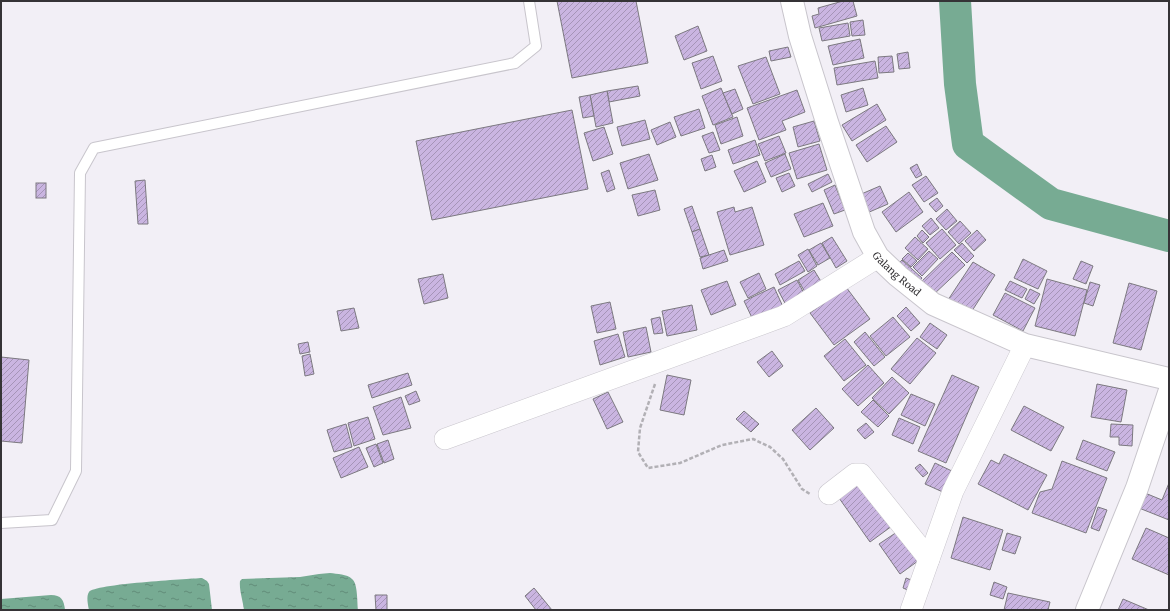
<svg xmlns="http://www.w3.org/2000/svg" width="1170" height="611" font-family="Merriweather,serif">
<style>
.water{fill:url(#water-ripples)}
.lines{fill:none;stroke-linecap:round;stroke-linejoin:round}
.river{stroke:#77ab93;stroke-width:32}
.building{fill:url(#building-hatch);stroke:#7c7980}
.lane-casing{stroke:#c8c5cc;stroke-width:12}
.street-casing{stroke:#c8c5cc;stroke-width:22}
.secondary-casing{stroke:#c8c5cc;stroke-width:24}
.path{stroke:#b2b0b5;stroke-width:2.5;stroke-dasharray:4 2;stroke-linecap:butt}
.lane{stroke:#fff;stroke-width:10}
.street{stroke:#fff;stroke-width:21}
.secondary{stroke:#fff;stroke-width:22}
.labels{text-anchor:middle;dominant-baseline:central;stroke-width:4;stroke-linejoin:round;paint-order:stroke}
.street-label{font-size:10px;fill:#353336;stroke:#f2eff6}
</style>
<defs>
<pattern id="water-ripples" width="26" height="14" patternUnits="userSpaceOnUse"><rect width="26" height="14" fill="#77ab93"/><path d="M2 4q2-2 4 0t4 0M15 11q2-2 4 0t4 0" fill="none" stroke="#628c79"/></pattern>
<pattern id="building-hatch" width="6" height="6" patternUnits="userSpaceOnUse"><rect width="6" height="6" fill="#cab5e1"/><path d="M-1 1l2-2M0 6l6-6M5 7l2-2" fill="none" stroke="#a594b7"/></pattern>
</defs>
<rect width="100%" height="100%" fill="#f2eff6"/>
<g class="water">
<path d="M330 573C337 574 347 574 352 579 358 583 357 603 358 610H244C243 601 239 590 240 581L242 579 300 577 319 574Z"/>
<path d="M202 578 207 581 209 584 212 610H89C88 605 86 596 89 592 94 584 187 579 202 578Z"/>
<path d="M51 595C61 595 64 600 65 610H1V599Z"/>
</g>
<g class="lines">
<polyline class="river" points="955,1 960,84 968,144 1051,204 1169,236"/>
</g>
<g class="building">
<polygon points="557,1 636,1 648,63 572,78"/>
<polygon points="843,1 853,1 857,16 815,28 812,16 819,14 818,8"/>
<polygon points="863,20 865,35 852,36 850,22"/>
<polygon points="848,23 850,36 822,41 819,28"/>
<polygon points="698,26 707,51 684,60 675,36"/>
<polygon points="860,39 864,58 833,65 828,46"/>
<polygon points="788,47 791,57 771,61 769,51"/>
<polygon points="908,52 910,68 899,69 897,54"/>
<polygon points="713,56 722,81 701,89 692,63"/>
<polygon points="892,56 894,72 879,73 878,57"/>
<polygon points="766,57 780,94 753,104 738,66"/>
<polygon points="875,61 878,78 837,85 834,68"/>
<polygon points="638,86 640,96 609,102 607,91"/>
<polygon points="721,88 733,117 713,125 702,96"/>
<polygon points="863,88 868,105 846,112 841,95"/>
<polygon points="735,89 743,109 732,114 723,93"/>
<polygon points="797,90 805,112 782,121 786,130 759,140 747,108"/>
<polygon points="607,91 613,123 596,127 590,95"/>
<polygon points="590,95 594,116 583,118 579,97"/>
<polygon points="877,104 886,120 852,141 842,125"/>
<polygon points="699,109 705,128 681,136 674,117"/>
<polygon points="572,110 588,189 432,220 416,141"/>
<polygon points="737,117 743,136 721,144 715,125"/>
<polygon points="645,120 650,139 622,146 617,127"/>
<polygon points="814,121 820,141 798,147 793,127"/>
<polygon points="670,122 676,137 657,145 651,130"/>
<polygon points="886,126 897,142 867,162 856,145"/>
<polygon points="604,127 613,154 593,161 584,133"/>
<polygon points="713,132 720,150 709,153 702,136"/>
<polygon points="779,136 786,153 765,161 758,144"/>
<polygon points="755,140 760,155 733,164 728,150"/>
<polygon points="819,144 827,170 797,179 789,153"/>
<polygon points="649,154 658,180 628,189 620,163"/>
<polygon points="785,154 791,169 771,177 765,163"/>
<polygon points="712,155 716,167 705,171 701,159"/>
<polygon points="757,161 766,182 744,192 734,171"/>
<polygon points="917,164 922,175 916,178 910,168"/>
<polygon points="609,170 615,189 607,192 601,173"/>
<polygon points="789,173 795,186 782,192 776,178"/>
<polygon points="828,174 832,182 812,192 808,184"/>
<polygon points="926,176 938,193 924,202 912,185"/>
<polygon points="145,180 148,224 138,224 135,181"/>
<rect x="36" y="183" width="10" height="15"/>
<polygon points="835,185 845,210 834,214 824,190"/>
<polygon points="880,186 888,204 867,213 859,195"/>
<polygon points="655,190 660,210 638,216 632,195"/>
<polygon points="909,192 923,212 896,232 882,212"/>
<polygon points="937,198 943,206 936,212 929,204"/>
<polygon points="823,203 833,226 804,237 794,214"/>
<polygon points="692,206 700,229 692,232 684,209"/>
<polygon points="734,207 735,212 752,207 764,245 730,255 717,212"/>
<polygon points="947,209 957,221 946,230 936,219"/>
<polygon points="931,218 939,228 930,235 922,226"/>
<polygon points="960,221 971,233 959,244 948,232"/>
<polygon points="700,229 709,255 700,257 692,232"/>
<polygon points="942,229 956,245 940,259 926,243"/>
<polygon points="922,230 929,237 923,243 917,236"/>
<polygon points="977,230 986,240 974,251 965,241"/>
<polygon points="832,237 847,261 836,268 822,243"/>
<polygon points="915,237 928,249 918,260 905,248"/>
<polygon points="821,243 830,258 818,265 809,250"/>
<polygon points="962,243 974,256 967,263 954,250"/>
<polygon points="808,249 817,266 808,272 798,255"/>
<polygon points="724,250 728,261 703,269 700,258"/>
<polygon points="929,251 938,259 922,276 913,267"/>
<polygon points="952,252 965,265 933,295 920,283"/>
<polygon points="908,253 917,261 911,267 902,259"/>
<polygon points="1023,259 1047,271 1038,289 1014,278"/>
<polygon points="902,260 922,278 915,286 894,268"/>
<polygon points="799,261 805,271 780,285 775,274"/>
<polygon points="1081,261 1093,266 1086,284 1073,279"/>
<polygon points="973,262 995,275 970,314 948,300"/>
<polygon points="814,270 825,288 808,297 798,280"/>
<polygon points="759,273 766,289 748,298 740,282"/>
<polygon points="443,274 448,298 424,304 418,279"/>
<polygon points="1047,279 1087,290 1075,336 1035,326"/>
<polygon points="797,280 807,299 788,309 778,290"/>
<polygon points="727,281 736,305 711,315 701,290"/>
<polygon points="1010,281 1027,289 1022,298 1005,290"/>
<polygon points="1090,282 1100,285 1093,306 1084,303"/>
<polygon points="1129,283 1157,291 1141,350 1113,343"/>
<polygon points="774,287 784,309 754,322 744,301"/>
<polygon points="846,287 870,319 834,345 810,313"/>
<polygon points="1030,289 1040,294 1034,304 1025,299"/>
<polygon points="1005,293 1035,308 1023,331 993,315"/>
<polygon points="610,302 616,329 597,333 591,306"/>
<polygon points="692,305 697,330 667,336 662,311"/>
<polygon points="906,307 920,323 911,331 897,316"/>
<polygon points="354,308 359,328 341,331 337,311"/>
<polygon points="660,317 663,333 654,334 651,319"/>
<polygon points="893,317 910,337 886,356 870,336"/>
<polygon points="930,323 947,335 937,349 920,337"/>
<polygon points="646,327 651,352 628,357 623,332"/>
<polygon points="865,332 885,357 874,366 854,342"/>
<polygon points="618,334 625,357 600,365 594,341"/>
<polygon points="917,338 936,353 910,384 891,369"/>
<polygon points="845,339 866,365 844,381 824,356"/>
<polygon points="308,342 310,352 300,354 298,344"/>
<polygon points="772,351 783,366 769,377 757,362"/>
<polygon points="310,354 314,374 305,376 302,356"/>
<polygon points="1,357 29,360 22,443 1,441"/>
<polygon points="868,365 884,383 858,406 842,389"/>
<polygon points="408,373 412,385 372,398 368,385"/>
<polygon points="667,375 691,380 684,415 660,410"/>
<polygon points="952,375 979,387 946,463 918,451"/>
<polygon points="892,377 909,393 889,414 872,398"/>
<polygon points="1097,384 1127,390 1121,422 1091,417"/>
<polygon points="416,391 420,401 409,405 405,396"/>
<polygon points="608,392 623,422 607,429 593,399"/>
<polygon points="911,394 935,404 925,426 901,415"/>
<polygon points="401,397 411,428 383,435 373,407"/>
<polygon points="873,400 889,416 878,427 861,412"/>
<polygon points="1024,406 1064,427 1051,451 1011,430"/>
<polygon points="816,408 834,428 810,450 792,430"/>
<polygon points="744,411 759,424 751,432 736,419"/>
<polygon points="368,417 375,439 354,446 348,423"/>
<polygon points="899,418 920,427 913,444 892,435"/>
<polygon points="866,423 874,432 865,439 857,430"/>
<polygon points="346,424 352,447 334,452 327,430"/>
<polygon points="1111,424 1133,425 1132,446 1119,445 1119,437 1110,437"/>
<polygon points="388,440 394,459 384,463 377,444"/>
<polygon points="1083,440 1115,452 1107,471 1076,459"/>
<polygon points="376,444 383,463 374,467 366,448"/>
<polygon points="359,447 368,467 341,478 333,458"/>
<polygon points="1004,454 1047,475 1028,510 978,484 991,460 999,464"/>
<polygon points="1062,461 1107,478 1086,533 1032,513 1040,492 1052,489"/>
<polygon points="935,463 954,472 945,493 925,484"/>
<polygon points="920,464 928,473 923,477 915,468"/>
<polygon points="861,482 892,526 870,542 839,498"/>
<polygon points="1169,483 1169,520 1139,508 1145,493 1162,500"/>
<polygon points="1098,507 1107,510 1099,531 1091,528"/>
<polygon points="963,517 1003,530 990,570 951,558"/>
<polygon points="1146,528 1169,538 1169,575 1132,559"/>
<polygon points="897,532 918,561 900,574 879,544"/>
<polygon points="1007,533 1021,537 1015,554 1002,550"/>
<polygon points="906,578 914,581 910,591 903,588"/>
<polygon points="994,582 1007,587 1003,599 990,595"/>
<polygon points="534,588 552,610 536,610 525,596"/>
<polygon points="1008,593 1050,602 1048,610 1004,610"/>
<polygon points="375,595 387,595 387,610 376,610"/>
<polygon points="1123,599 1149,610 1118,610"/>
</g>
<g class="lines">
<defs>
<polyline id="lane" points="1,523 52,520 76,471 80,173 94,148 515,63 536,46 529,1"/>
<g id="street">
<polyline points="445,439 784,316 878,257"/>
<polyline points="829,494 855,474 861,474 929,559"/>
<polyline points="911,610 953,491 1025,345"/>
</g>
<g id="secondary">
<path id="s1" d="M792 1 800 36 827 122 864 232 878 257 898 276 933 304 1025 345 1169 379"/>
<polyline points="1087,610 1137,488 1169,393"/>
</g>
</defs>
<use href="#lane" class="lane-casing"/>
<use href="#street" class="street-casing"/>
<use href="#secondary" class="secondary-casing"/>
<polyline class="path" points="655,384 640,428 638,452 648,468 680,463 722,445 753,439 770,447 783,459 802,489 810,494"/>
<use href="#lane" class="lane"/>
<use href="#street" class="street"/>
<use href="#secondary" class="secondary"/>
</g>
<g class="labels">
<g class="street-label">
<text stroke="none"><textPath href="#s1" startOffset="296">Galang Road</textPath></text>
</g>
</g>
<rect width="1170" height="611" fill="none" stroke="#353336" stroke-width="4"/>
</svg>
